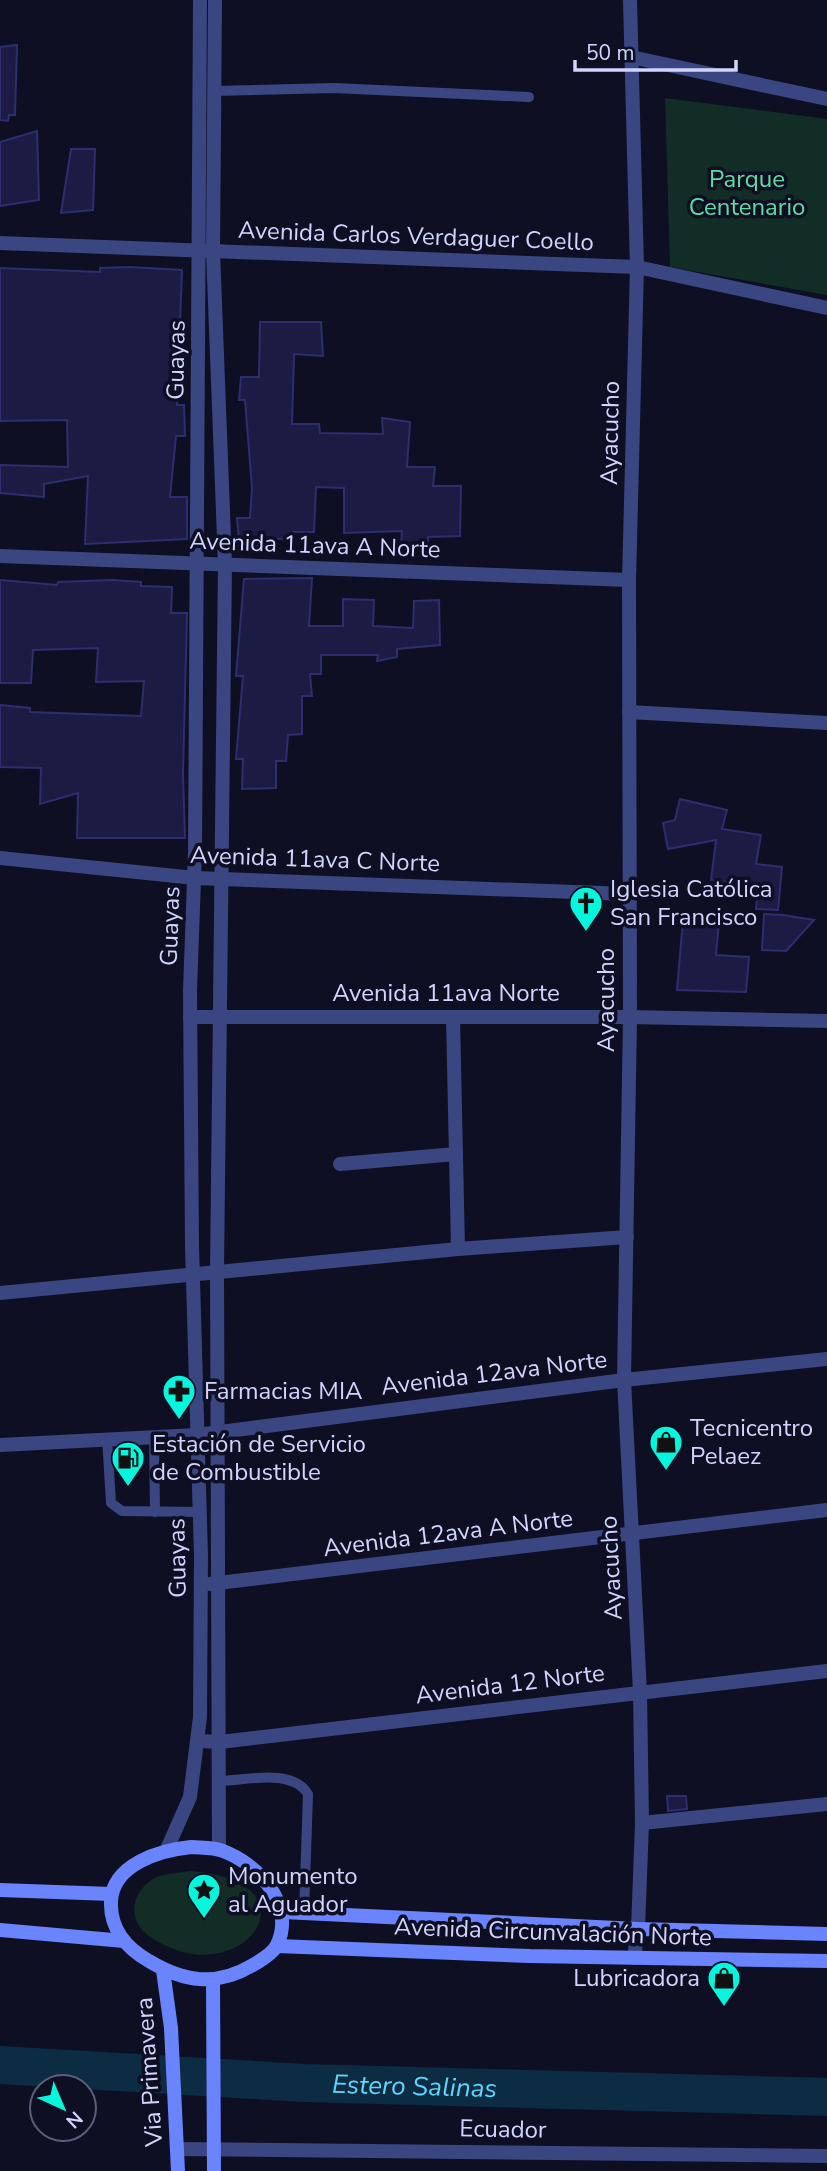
<svg xmlns="http://www.w3.org/2000/svg" width="827" height="2171" font-family="'Nunito Sans',sans-serif">
<style>
.green{fill:#112d26}
.lines{fill:none;stroke-linecap:round;stroke-linejoin:round}
.river{stroke:#0c2c44;stroke-width:38}
.building{fill:#1b1b44;stroke:#2d2e6f;stroke-width:2}
.service{stroke:#3a4681;stroke-width:10}
.minor{stroke:#3a4681;stroke-width:14}
.secondary{stroke:#6a84fd;stroke-width:14}
.labels{text-anchor:middle;dominant-baseline:central;stroke-width:7;stroke-linejoin:round;paint-order:stroke}
.park-label{font-size:24px;fill:#5edda3;stroke:#0e0f23}
.street-label{font-size:24px;fill:#d1d5fe;stroke:#0e0f23}
.poi-label{font-size:24px;fill:#d1d5fe;stroke:#0e0f23;text-anchor:start}
.water-label{font-size:26px;font-style:italic;fill:#61d5fc;stroke:#0e0f23}
</style>
<rect width="100%" height="100%" fill="#0e0f23"/>
<g class="green">
<polygon points="665,98 827,119 827,295 670,267"/>
<path d="M189 1871C326 1880 241 2000 149 1936 125 1919 132 1889 157 1877 166 1873 179 1873 189 1871Z"/>
</g>
<g class="lines">
<path class="river" id="s1" d="M0 2065 304 2083 827 2097"/>
</g>
<g class="building">
<polygon points="17,45 15,115 9,115 8,121 0,120 0,47"/>
<polygon points="37,131 39,200 0,206 0,142"/>
<polygon points="71,149 95,149 93,210 61,213"/>
<polygon points="130,267 182,270 177,405 184,405 185,436 176,436 170,497 187,497 187,539 85,544 88,476 44,484 44,497 0,493 0,465 68,467 67,420 0,421 0,268 100,272 100,268"/>
<polygon points="260,322 321,322 323,356 294,354 292,424 319,424 320,433 383,434 382,418 410,422 407,467 435,467 433,486 461,486 460,536 428,537 428,543 401,546 402,531 344,533 344,488 316,487 314,532 293,532 293,538 239,541 237,518 250,518 252,488 245,400 239,400 241,377 259,377"/>
<polygon points="312,578 309,626 343,626 343,599 374,600 373,626 413,628 414,601 439,600 440,645 397,649 397,657 377,661 378,655 321,655 321,674 310,674 312,696 302,696 302,734 288,735 286,761 276,761 276,788 242,789 243,759 236,759 243,676 236,676 244,579"/>
<polygon points="0,580 57,585 58,582 112,580 141,582 141,586 172,587 171,613 187,613 183,774 185,838 77,838 78,793 40,804 41,768 0,767 0,705 30,708 30,712 141,716 144,681 96,682 98,648 33,650 31,683 0,683"/>
<polygon points="680,799 727,810 722,829 761,835 756,864 782,867 778,910 756,909 758,886 711,880 716,840 668,849 663,823 675,820"/>
<polygon points="764,914 783,915 814,920 786,951 762,950"/>
<polygon points="683,920 719,923 716,955 749,957 746,992 677,990"/>
<polygon points="667,1796 686,1796 687,1809 668,1811"/>
</g>
<g class="lines">
<g class="service">
<polyline points="213,91 334,88 529,97"/>
<polyline points="154,1437 155,1512"/>
<polyline points="107,1438 111,1503 122,1511 199,1512"/>
<path d="M220 1781C247 1780 292 1768 308 1794L304 1913"/>
</g>
<g class="minor">
<polyline points="215,0 213,251 225,564 217,1270 219,1849"/>
<polyline points="630,0 637,267 629,580 630,1017 624,1380 640,1692 642,1823 638,1929 634,1958"/>
<polyline points="631,57 827,99"/>
<polyline points="0,243 637,267 827,308"/>
<polyline points="0,556 629,580"/>
<polyline points="629,712 827,723"/>
<polyline points="0,858 195,878 628,894"/>
<polyline points="190,1017 630,1017 827,1021"/>
<polyline points="453,1017 458,1249"/>
<polyline points="340,1164 456,1154"/>
<polyline points="0,1293 458,1249 627,1237"/>
<polyline points="0,1445 197,1435 624,1380 827,1359"/>
<polyline points="210,1584 827,1510"/>
<polyline points="199,1741 220,1742 827,1671"/>
<polyline points="642,1823 827,1804"/>
<polyline points="167,1849 190,1797 200,1717 201,1556 192,1246 190,990 195,853 200,0"/>
<polyline points="178,2149 827,2156"/>
</g>
<g class="secondary">
<path d="M191 1847C201 1848 213 1847 223 1851 258 1864 296 1905 277 1945 273 1953 260 1961 253 1965 216 1987 184 1982 149 1961 126 1948 110 1928 111 1902 112 1864 161 1850 191 1847Z"/>
<polyline points="0,1890 111,1894"/>
<polyline points="283,1912 638,1929 827,1934"/>
<polyline points="0,1930 124,1941"/>
<polyline points="277,1946 530,1956 827,1961"/>
<polyline points="163,1970 171,2028 178,2171"/>
<polyline points="213,1981 214,2171"/>
</g>
</g>
<defs>
<symbol id="church-pin" viewBox="-11 -11 22 30"><path d="M0 17L-7.5 6A9.5 9.5 0 1 1 7.5 6Z" fill="#04f7dd" stroke="#0e0f23"/><path d="M-1.2-6h2.4v3.5h3.3v2.4h-3.3V6h-2.4V-.1h-3.3v-2.4h3.3Z" fill="#111"/></symbol>
<symbol id="pharmacy-pin" viewBox="-11 -11 22 30"><path d="M0 17L-7.5 6A9.5 9.5 0 1 1 7.5 6Z" fill="#04f7dd" stroke="#0e0f23"/><path d="M-2-6h4v4h4v4h-4v4h-4v-4h-4v-4h4Z" fill="#111"/></symbol>
<symbol id="shop-pin" viewBox="-11 -11 22 30"><path d="M0 17L-7.5 6A9.5 9.5 0 1 1 7.5 6Z" fill="#04f7dd" stroke="#0e0f23"/><path d="M-5-2.5h2.3a2.7 3.5 0 0 1 5.4 0H5L5.5 6h-11ZM-1.5-2.5h3a1.5 2.3 0 0 0-3 0Z" fill="#111"/></symbol>
<symbol id="fuel-pin" viewBox="-11 -11 22 30"><path d="M0 17L-7.5 6A9.5 9.5 0 1 1 7.5 6Z" fill="#04f7dd" stroke="#0e0f23"/><path d="M-5.5-6h7V0h2V4h1.3V-2.5L3-4.5l.8-.8L6-3V5H2.5V1h-1V6h-7ZM-4.2-4.7v3.2H.2V-4.7Z" fill="#111"/></symbol>
<symbol id="sight-pin" viewBox="-11 -11 22 30"><path d="M0 17L-7.5 6A9.5 9.5 0 1 1 7.5 6Z" fill="#04f7dd" stroke="#0e0f23"/><path d="M0-6L1.8-2.2L6-1.7L2.9 1.2L3.7 5.4L0 3.3L-3.7 5.4L-2.9 1.2L-6-1.7L-1.8-2.2Z" fill="#111"/></symbol>
</defs>
<g fill-rule="evenodd">
<use href="#church-pin" x="567" y="884" width="38" height="52"/>
<use href="#pharmacy-pin" x="160" y="1372" width="38" height="52"/>
<use href="#shop-pin" x="647" y="1423" width="38" height="52"/>
<use href="#fuel-pin" x="109" y="1439" width="38" height="52"/>
<use href="#sight-pin" x="185" y="1871" width="38" height="52"/>
<use href="#shop-pin" x="705" y="1959" width="38" height="52"/>
</g>
<g class="labels">
<g class="park-label">
<text x="747" y="179">Parque<tspan x="747" dy="28">Centenario</tspan></text>
</g>
<g class="street-label">
<text transform="translate(416 236) rotate(2)">Avenida Carlos Verdaguer Coello</text>
<text transform="translate(176 360) rotate(-89)">Guayas</text>
<text transform="translate(610 433) rotate(-89)">Ayacucho</text>
<text transform="translate(315 545) rotate(2)">Avenida 11ava A Norte</text>
<text transform="translate(315 859) rotate(2)">Avenida 11ava C Norte</text>
<text transform="translate(170 926) rotate(-88)">Guayas</text>
<text x="446" y="993">Avenida 11ava Norte</text>
<text transform="translate(606 1000) rotate(-90)">Ayacucho</text>
<text transform="translate(494 1373) rotate(-7)">Avenida 12ava Norte</text>
<text transform="translate(448 1533) rotate(-7)">Avenida 12ava A Norte</text>
<text transform="translate(177 1558) rotate(-91)">Guayas</text>
<text transform="translate(611 1568) rotate(-93)">Ayacucho</text>
<text transform="translate(510 1684) rotate(-7)">Avenida 12 Norte</text>
<text transform="translate(553 1932) rotate(2)">Avenida Circunvalación Norte</text>
<text transform="translate(149 2072) rotate(-94)">Via Primavera</text>
<text transform="translate(503 2129) rotate(1)">Ecuador</text>
</g>
<g class="poi-label">
<text x="610" y="889">Iglesia Católica<tspan x="610" dy="28">San Francisco</tspan></text>
<text x="204" y="1391">Farmacias MIA</text>
<text x="690" y="1428">Tecnicentro<tspan x="690" dy="28">Pelaez</tspan></text>
<text x="152" y="1444">Estación de Servicio<tspan x="152" dy="28">de Combustible</tspan></text>
<text x="228" y="1876">Monumento<tspan x="228" dy="28">al Aguador</tspan></text>
<text x="700" y="1978" text-anchor="end">Lubricadora</text>
</g>
<g class="water-label">
<text stroke="none"><textPath href="#s1" startOffset="415">Estero Salinas</textPath></text>
</g>
</g>
<g transform="translate(63 2108) rotate(136)"><circle r="33" fill="#0e0f23" stroke="#5c5e7b" stroke-width="2"/>
<path d="M0-5L12 26L0 18L-12 26Z" fill="#04f7dd"/>
<text y="-10" font-size="19" font-weight="bold" text-anchor="middle" fill="#d1d5fe">N</text>
</g>
<path d="M575 60v10h161v-10" fill="none" stroke="#d1d5fe" stroke-width="3.5"/>
<text x="586" y="60" font-size="21" fill="#d1d5fe" stroke="#0e0f23" stroke-width="5" paint-order="stroke">50 m</text>
</svg>
